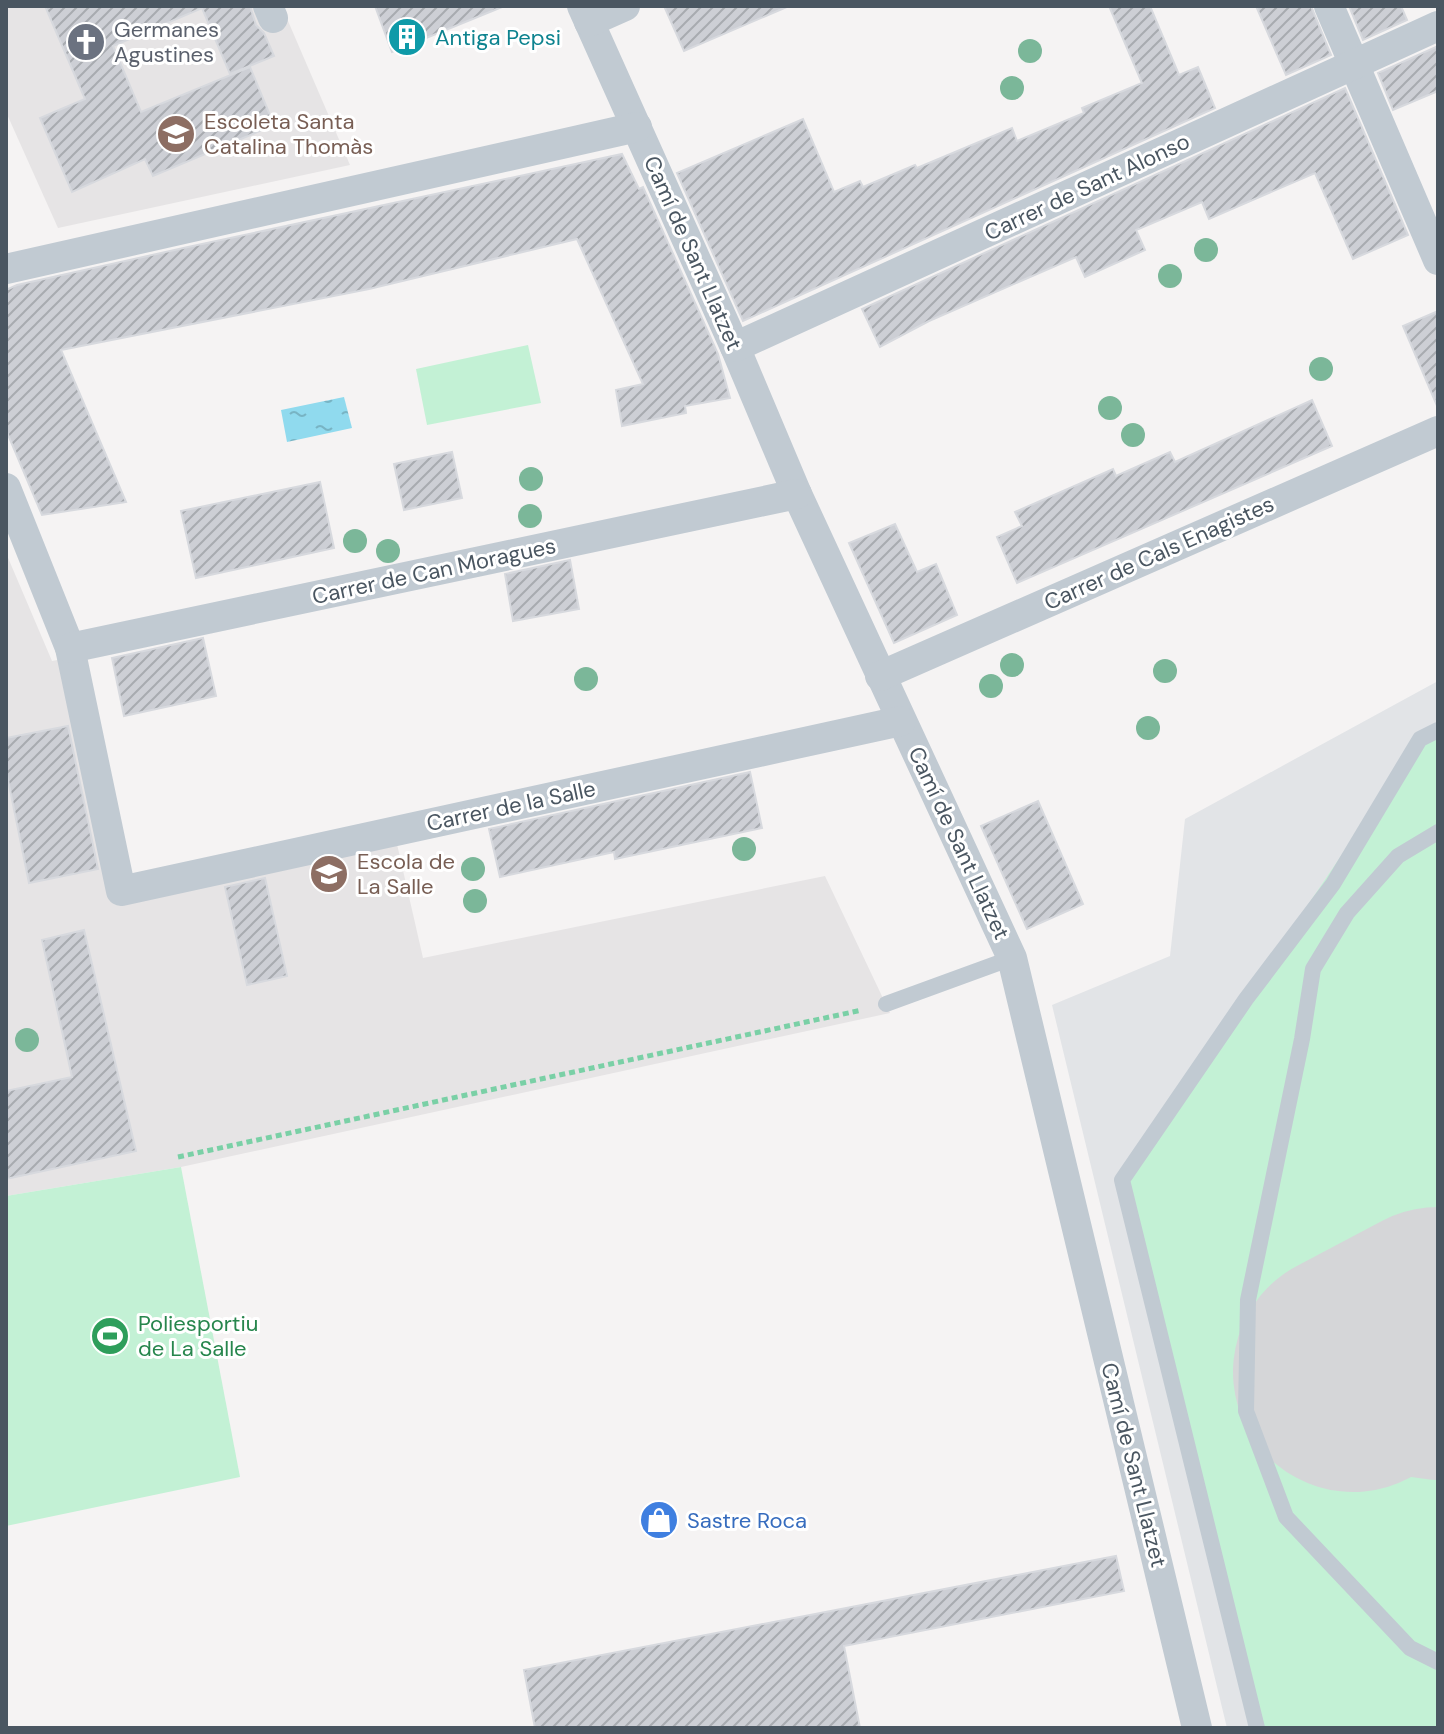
<svg xmlns="http://www.w3.org/2000/svg" width="1444" height="1734" font-family="'DM Sans',sans-serif">
<style>
.education{fill:#e6e4e5}
.airport{fill:#e2e4e7}
.grass{fill:#c3f1d5}
.water{fill:url(#water-ripples)}
.lines{fill:none;stroke-linecap:round;stroke-linejoin:round}
.taxiway{stroke:#d5d6d8;stroke-width:96}
.runway{stroke:#d5d6d8;stroke-width:240}
.building{fill:url(#building-hatch);stroke:#d7d9de;stroke-width:2}
.path{stroke:#7ad0a6;stroke-width:5;stroke-dasharray:6 4;stroke-linecap:butt}
.service{stroke:#c1cad2;stroke-width:16}
.minor{stroke:#c1cad2;stroke-width:30}
.tree{fill:#7bb799}
.labels{text-anchor:middle;dominant-baseline:central;stroke-width:6;stroke-linejoin:round;paint-order:stroke}
.worship-label{font-size:22px;fill:#5b616d;stroke:#fff;text-anchor:start}
.culture-label{font-size:22px;fill:#0d838f;stroke:#fff;text-anchor:start}
.education-label{font-size:22px;fill:#785e54;stroke:#fff;text-anchor:start}
.street-label{font-size:22px;fill:#4a5661;stroke:#fff}
.leisure-label{font-size:22px;fill:#27864d;stroke:#fff;text-anchor:start}
.shop-label{font-size:22px;fill:#366cbe;stroke:#fff;text-anchor:start}
</style>
<defs>
<pattern id="water-ripples" width="26" height="14" patternUnits="userSpaceOnUse" patternTransform="scale(2)"><rect width="26" height="14" fill="#90daee"/><path d="M2 4q2-2 4 0t4 0M15 11q2-2 4 0t4 0" fill="none" stroke="#78b4c4"/></pattern>
<pattern id="building-hatch" width="6" height="6" patternUnits="userSpaceOnUse" patternTransform="scale(2)"><rect width="6" height="6" fill="#cdcfd5"/><path d="M-1 1l2-2M0 6l6-6M5 7l2-2" fill="none" stroke="#a8abb0"/></pattern>
</defs>
<rect width="100%" height="100%" fill="#f5f3f3"/>
<g class="education">
<polygon points="6,6 256,6 285,14 350,165 58,228 6,112"/>
<polygon points="6,553 52,661 63,659 114,904 397,844 423,958 825,876 890,1013 181,1167 6,1196"/>
</g>
<polygon class="airport" points="1438,681 1438,1728 1227,1728 1052,1005 1170,956 1185,819"/>
<g class="grass">
<polygon points="528,345 541,403 427,425 416,369"/>
<polygon points="1438,730 1438,1262 1316,1327 1398,1483 1438,1462 1438,1728 1257,1728 1122,1180 1420,739"/>
<polygon points="181,1167 240,1477 6,1526 6,1196"/>
</g>
<polygon class="water" points="344,397 352,428 287,442 281,410"/>
<g class="lines">
<path class="taxiway" d="M1438 1288C1390 1296 1341 1345 1371 1395 1379 1409 1391 1422 1407 1427 1417 1430 1428 1431 1438 1432"/>
<polyline class="runway" points="1353,1372 1438,1327"/>
</g>
<g class="building">
<polygon points="45,6 250,6 256,25 264,33 274,56 230,74 202,8 113,46 141,112 250,67 274,125 153,176 145,159 72,192 40,118 85,99"/>
<polygon points="375,6 502,6 502,7 392,52"/>
<polygon points="664,6 789,6 684,51"/>
<polygon points="1109,6 1150,6 1179,75 1198,67 1215,108 743,321 677,173 803,119 834,192 860,181 863,187 915,165 917,168 1012,128 1017,141 1084,113 1082,108 1142,83"/>
<polygon points="1256,6 1311,6 1331,55 1286,75"/>
<polygon points="1349,6 1401,6 1407,20 1363,40"/>
<polygon points="1438,46 1438,91 1393,110 1378,73"/>
<polygon points="1345,88 1408,235 1353,259 1315,173 1209,219 1202,202 1136,230 1145,250 1085,277 1076,257 929,321 880,347 862,309"/>
<polygon points="622,154 639,189 643,187 718,354 730,398 685,406 686,413 622,426 616,390 643,384 577,239 369,289 61,350 126,502 42,515 6,430 6,290 17,285 188,247"/>
<polygon points="1438,311 1438,408 1403,326"/>
<polygon points="1312,400 1332,446 1017,583 997,537 1022,526 1015,512 1113,469 1116,476 1170,452 1175,462"/>
<polygon points="452,452 462,498 404,510 394,464"/>
<polygon points="320,482 334,548 196,578 181,511"/>
<polygon points="895,524 917,572 936,564 957,615 894,643 849,543"/>
<polygon points="570,560 579,609 513,621 505,574"/>
<polygon points="203,638 216,696 124,716 112,658"/>
<polygon points="68,726 98,869 29,883 6,770 6,738"/>
<polygon points="750,772 762,828 615,859 614,852 500,877 489,829"/>
<polygon points="1038,801 1083,904 1027,929 981,826"/>
<polygon points="265,878 287,976 247,985 225,887"/>
<polygon points="84,930 136,1151 6,1179 6,1091 72,1077 42,940"/>
<polygon points="1116,1556 1124,1591 844,1646 860,1728 535,1728 524,1670"/>
</g>
<g class="lines">
<polyline class="path" points="178,1157 862,1010"/>
<g class="service">
<polyline points="1438,832 1398,856 1347,913 1313,969 1302,1039 1248,1300 1246,1411 1286,1517 1410,1648 1438,1662"/>
<polyline points="886,1004 1012,958"/>
<polyline points="1257,1728 1122,1180 1246,999 1333,884 1420,739 1438,730"/>
</g>
<g class="minor">
<polyline points="268,6 273,18"/>
<polyline points="582,6 735,347 797,494 1012,958 1197,1728"/>
<polyline points="1329,6 1438,260"/>
<polyline points="589,22 625,6"/>
<polyline points="6,269 637,127"/>
<polyline points="735,347 1438,26"/>
<polyline points="6,488 70,648 121,891 901,721"/>
<polyline points="70,648 797,494"/>
<polyline points="880,676 1438,431"/>
</g>
</g>
<g class="tree">
<circle cx="1030" cy="51" r="12"/>
<circle cx="1012" cy="88" r="12"/>
<circle cx="1206" cy="250" r="12"/>
<circle cx="1170" cy="276" r="12"/>
<circle cx="1321" cy="369" r="12"/>
<circle cx="1110" cy="408" r="12"/>
<circle cx="1133" cy="435" r="12"/>
<circle cx="531" cy="479" r="12"/>
<circle cx="530" cy="516" r="12"/>
<circle cx="355" cy="541" r="12"/>
<circle cx="388" cy="551" r="12"/>
<circle cx="1012" cy="665" r="12"/>
<circle cx="1165" cy="671" r="12"/>
<circle cx="586" cy="679" r="12"/>
<circle cx="991" cy="686" r="12"/>
<circle cx="1148" cy="728" r="12"/>
<circle cx="744" cy="849" r="12"/>
<circle cx="473" cy="869" r="12"/>
<circle cx="475" cy="901" r="12"/>
<circle cx="27" cy="1040" r="12"/>
</g>
<defs>
<symbol id="building-disc" viewBox="-11 -11 22 22"><circle r="9.5" fill="#0f9aa8" stroke="#fff"/><path d="M-4-6H4V6H1V3H-1V6H-4ZM-2.5-4.3h1.7v1.8h-1.7ZM.8-4.3h1.7v1.8H.8ZM-2.5-1h1.7V.8h-1.7ZM.8-1h1.7V.8H.8Z" fill="#fff"/></symbol>
<symbol id="church-disc" viewBox="-11 -11 22 22"><circle r="9.5" fill="#6b7280" stroke="#fff"/><path d="M-1.2-6h2.4v3.5h3.3v2.4h-3.3V6h-2.4V-.1h-3.3v-2.4h3.3Z" fill="#fff"/></symbol>
<symbol id="school-disc" viewBox="-11 -11 22 22"><circle r="9.5" fill="#8d6e63" stroke="#fff"/><path d="M0-5L7-2L0 1L-7-2ZM-4 1L0 2.5L4 1V4Q0 6-4 4Z" fill="#fff"/></symbol>
<symbol id="stadium-disc" viewBox="-11 -11 22 22"><circle r="9.5" fill="#2e9e5b" stroke="#fff"/><path d="M0-5a6.5 5 0 1 0 0 10a6.5 5 0 1 0 0-10ZM-3.5-1.8h7v3.6h-7Z" fill="#fff"/></symbol>
<symbol id="shop-disc" viewBox="-11 -11 22 22"><circle r="9.5" fill="#3f7fe0" stroke="#fff"/><path d="M-5-2.5h2.3a2.7 3.5 0 0 1 5.4 0H5L5.5 6h-11ZM-1.5-2.5h3a1.5 2.3 0 0 0-3 0Z" fill="#fff"/></symbol>
</defs>
<g fill-rule="evenodd">
<use href="#building-disc" x="385" y="15" width="44" height="44"/>
<use href="#church-disc" x="64" y="20" width="44" height="44"/>
<use href="#school-disc" x="154" y="112" width="44" height="44"/>
<use href="#school-disc" x="307" y="852" width="44" height="44"/>
<use href="#stadium-disc" x="88" y="1314" width="44" height="44"/>
<use href="#shop-disc" x="637" y="1498" width="44" height="44"/>
</g>
<g class="labels">
<g class="worship-label">
<text x="114" y="29">Germanes<tspan x="114" dy="25">Agustines</tspan></text>
</g>
<g class="culture-label">
<text x="435" y="37">Antiga Pepsi</text>
</g>
<g class="education-label">
<text x="204" y="121">Escoleta Santa<tspan x="204" dy="25">Catalina Thomàs</tspan></text>
<text x="357" y="861">Escola de<tspan x="357" dy="25">La Salle</tspan></text>
</g>
<g class="street-label">
<text transform="translate(1087 187) rotate(-25)">Carrer de Sant Alonso</text>
<text transform="translate(693 253) rotate(66)">Camí de Sant Llatzet</text>
<text transform="translate(1159 553) rotate(-24)">Carrer de Cals Enagistes</text>
<text transform="translate(434 571) rotate(-12)">Carrer de Can Moragues</text>
<text transform="translate(511 806) rotate(-12)">Carrer de la Salle</text>
<text transform="translate(959 843) rotate(65)">Camí de Sant Llatzet</text>
<text transform="translate(1134 1465) rotate(76)">Camí de Sant Llatzet</text>
</g>
<g class="leisure-label">
<text x="138" y="1323">Poliesportiu<tspan x="138" dy="25">de La Salle</tspan></text>
</g>
<g class="shop-label">
<text x="687" y="1520">Sastre Roca</text>
</g>
</g>
<rect width="1444" height="1734" fill="none" stroke="#4a5661" stroke-width="16"/>
</svg>
